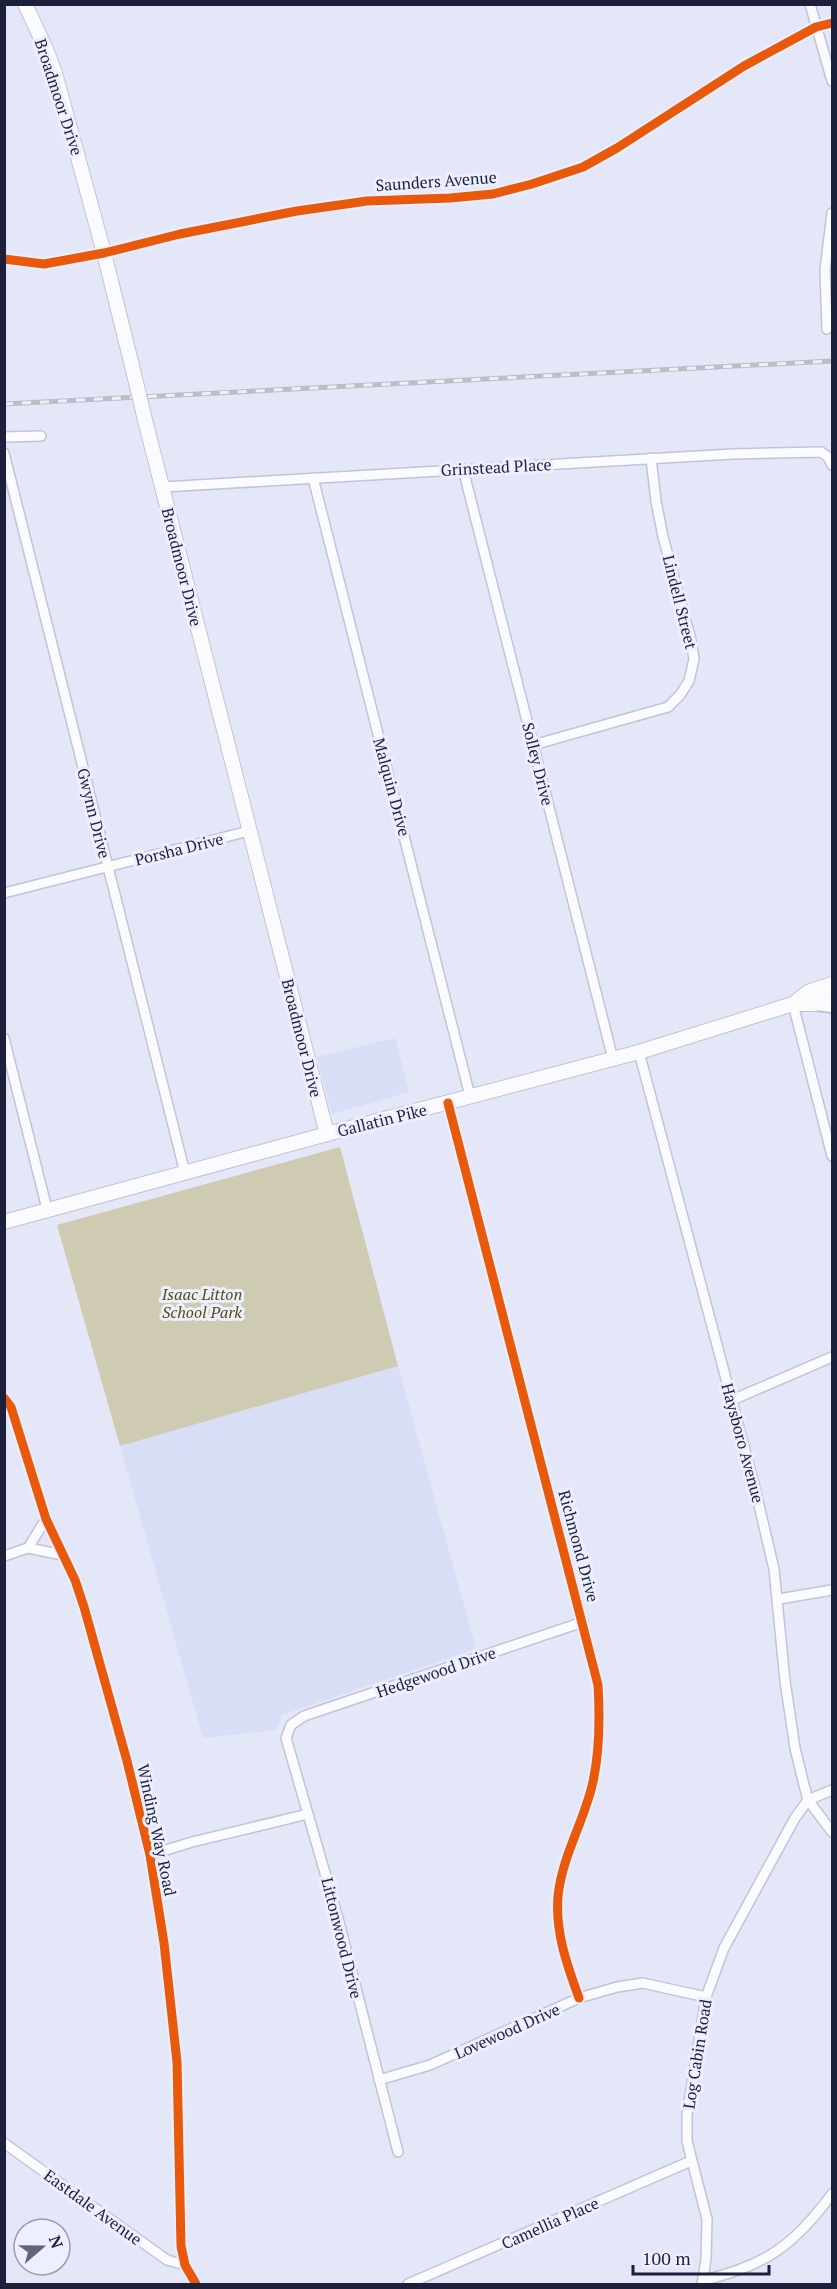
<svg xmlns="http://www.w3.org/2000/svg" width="837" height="2289" font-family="'PT Serif',serif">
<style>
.built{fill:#d8def6}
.green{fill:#cfcab2}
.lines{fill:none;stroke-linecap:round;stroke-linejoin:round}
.street-casing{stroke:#c0c4d9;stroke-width:12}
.secondary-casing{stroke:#c0c4d9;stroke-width:16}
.highway-casing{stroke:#c0c4d9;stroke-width:20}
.street{stroke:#fbfbfe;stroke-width:9}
.secondary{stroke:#fbfbfe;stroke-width:14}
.highway{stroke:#fbfbfe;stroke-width:16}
.rail-casing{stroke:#bdbdc3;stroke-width:5}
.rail{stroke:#eceffe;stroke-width:3;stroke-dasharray:9;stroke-linecap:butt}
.secondary-bridge-casing{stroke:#c0c4d9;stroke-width:16;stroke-linecap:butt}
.secondary-bridge{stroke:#fbfbfe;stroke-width:14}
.cycleway-casing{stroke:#eceffe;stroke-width:13}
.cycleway{stroke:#e8590c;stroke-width:9}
.labels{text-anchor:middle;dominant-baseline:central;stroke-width:6;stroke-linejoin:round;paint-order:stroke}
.street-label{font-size:16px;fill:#1d203b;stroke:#eceffe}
.park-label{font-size:16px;font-style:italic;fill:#594d12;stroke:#eceffe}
</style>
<rect width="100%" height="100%" fill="#e3e7f7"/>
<g class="built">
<polygon points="395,1038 409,1092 332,1114 317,1057"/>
<polygon points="398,1366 476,1649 282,1715 277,1730 203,1738 120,1446"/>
</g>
<polygon class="green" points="340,1147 398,1366 120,1446 57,1225"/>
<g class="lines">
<defs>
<g id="street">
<polyline points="810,4 832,81"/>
<polyline points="4,259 44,264 104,253 180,234 297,211 367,201 450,198 493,194 532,184 583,167 617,148 744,66 816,27 832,23"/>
<polyline points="827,329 825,270 832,213"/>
<polyline points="4,437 41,436"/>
<polyline points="4,453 185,1173"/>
<polyline points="463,469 613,1059"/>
<polyline points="313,478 470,1096"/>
<polyline points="163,487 733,454 821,452 828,457 832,465"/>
<polyline points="533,745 668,707 680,695 689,681 694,659 691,640 663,537 656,501 651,458"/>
<polyline points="4,893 249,831"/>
<polyline points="793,1004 832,1156"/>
<polyline points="4,1038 47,1209"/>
<polyline points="639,1052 754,1484 774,1569 785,1681 795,1748 803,1781 808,1800 832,1832"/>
<path d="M448 1103 598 1685C600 1719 600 1753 592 1786 583 1823 562 1857 558 1896 555 1932 567 1965 579 1998"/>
<polyline points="4,1398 11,1407 46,1519 75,1580 84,1607 127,1761 150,1855 164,1943 177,2062 181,2246 185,2265 196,2284"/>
<polyline points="732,1400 832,1357"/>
<polyline points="28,1548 63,1555"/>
<polyline points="4,1556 28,1548 46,1519"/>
<polyline points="779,1599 832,1590"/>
<polyline points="150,1855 192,1842 308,1814"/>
<polyline points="379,2080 430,2065 579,1998 617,1987 643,1983 706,1997"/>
<polyline points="4,2143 167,2260 185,2265"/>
<polyline points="398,2152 338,1918 286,1738 291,1725 304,1716 583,1622"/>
<path d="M704 2280C766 2266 795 2244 832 2194"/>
<polyline points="408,2284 691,2161"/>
<polyline points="702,2284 706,2259 707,2219 687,2141 687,2115 706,1997 724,1948 795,1818 808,1800 832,1790"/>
</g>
<g id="secondary">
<polyline points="25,4 46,49 55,73 104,253 135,378"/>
<polyline points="145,420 327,1134"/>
<polyline points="793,1004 808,992 832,984"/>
<polyline points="4,1222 327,1134 639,1052 793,1004 815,1004 828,999"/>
</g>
<polyline id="highway" points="818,1002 832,1004"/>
</defs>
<use href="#street" class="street-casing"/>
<use href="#secondary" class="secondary-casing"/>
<use href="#highway" class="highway-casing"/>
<use href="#street" class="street"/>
<use href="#secondary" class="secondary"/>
<use href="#highway" class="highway"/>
<defs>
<polyline id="rail" points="4,404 832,361"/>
</defs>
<use href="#rail" class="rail-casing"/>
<use href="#rail" class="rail"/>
<defs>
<polyline id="secondary-bridge" points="135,378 145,420"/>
</defs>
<use href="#secondary-bridge" class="secondary-bridge-casing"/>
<use href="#secondary-bridge" class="secondary-bridge"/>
<defs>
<g id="cycleway">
<polyline points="4,259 44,264 104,253 180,234 297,211 367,201 450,198 493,194 532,184 583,167 617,148 744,66 816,27 832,23"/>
<path d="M448 1103 598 1685C600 1719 600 1753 592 1786 583 1823 562 1857 558 1896 555 1932 567 1965 579 1998"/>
<polyline points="4,1398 11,1407 46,1519 75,1580 84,1607 127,1761 150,1855 164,1943 177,2062 181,2246 185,2265 196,2284"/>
</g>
</defs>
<use href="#cycleway" class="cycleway-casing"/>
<use href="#cycleway" class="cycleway"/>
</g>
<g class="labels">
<g class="street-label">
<text transform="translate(59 97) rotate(72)">Broadmoor Drive</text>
<text transform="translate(436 181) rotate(-4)">Saunders Avenue</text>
<text transform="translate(496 467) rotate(-3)">Grinstead Place</text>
<text transform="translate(182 567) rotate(76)">Broadmoor Drive</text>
<text transform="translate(680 602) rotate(76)">Lindell Street</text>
<text transform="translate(538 764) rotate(76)">Solley Drive</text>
<text transform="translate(392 787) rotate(75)">Malquin Drive</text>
<text transform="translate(94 813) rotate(76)">Gwynn Drive</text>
<text transform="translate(179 849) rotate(-14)">Porsha Drive</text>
<text transform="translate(302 1038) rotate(76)">Broadmoor Drive</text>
<text transform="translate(382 1120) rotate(-14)">Gallatin Pike</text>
<text transform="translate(743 1443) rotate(75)">Haysboro Avenue</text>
<text transform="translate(579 1546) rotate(75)">Richmond Drive</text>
<text transform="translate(436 1672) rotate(-19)">Hedgewood Drive</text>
<text transform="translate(157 1830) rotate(78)">Winding Way Road</text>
<text transform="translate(342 1938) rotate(76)">Littonwood Drive</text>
<text transform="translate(507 2031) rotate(-24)">Lovewood Drive</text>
<text transform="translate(697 2054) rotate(-81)">Log Cabin Road</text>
<text transform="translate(93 2207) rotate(36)">Eastdale Avenue</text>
<text transform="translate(550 2223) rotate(-24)">Camellia Place</text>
</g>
<g class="park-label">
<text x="202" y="1294">Isaac Litton<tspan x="202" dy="18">School Park</tspan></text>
</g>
</g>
<rect width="837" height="2289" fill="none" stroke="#1d203b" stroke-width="12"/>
<g transform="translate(42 2247) rotate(70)"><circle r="28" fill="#eceffe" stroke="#999cb0" stroke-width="1.5"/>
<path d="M0-4.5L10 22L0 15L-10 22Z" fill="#62667d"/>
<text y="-9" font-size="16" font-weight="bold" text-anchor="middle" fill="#1d203b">N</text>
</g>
<path d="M633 2265v9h136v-9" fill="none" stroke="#1d203b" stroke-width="3"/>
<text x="642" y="2265" font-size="18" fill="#1d203b" stroke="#eceffe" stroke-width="4.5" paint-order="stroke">100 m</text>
</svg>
